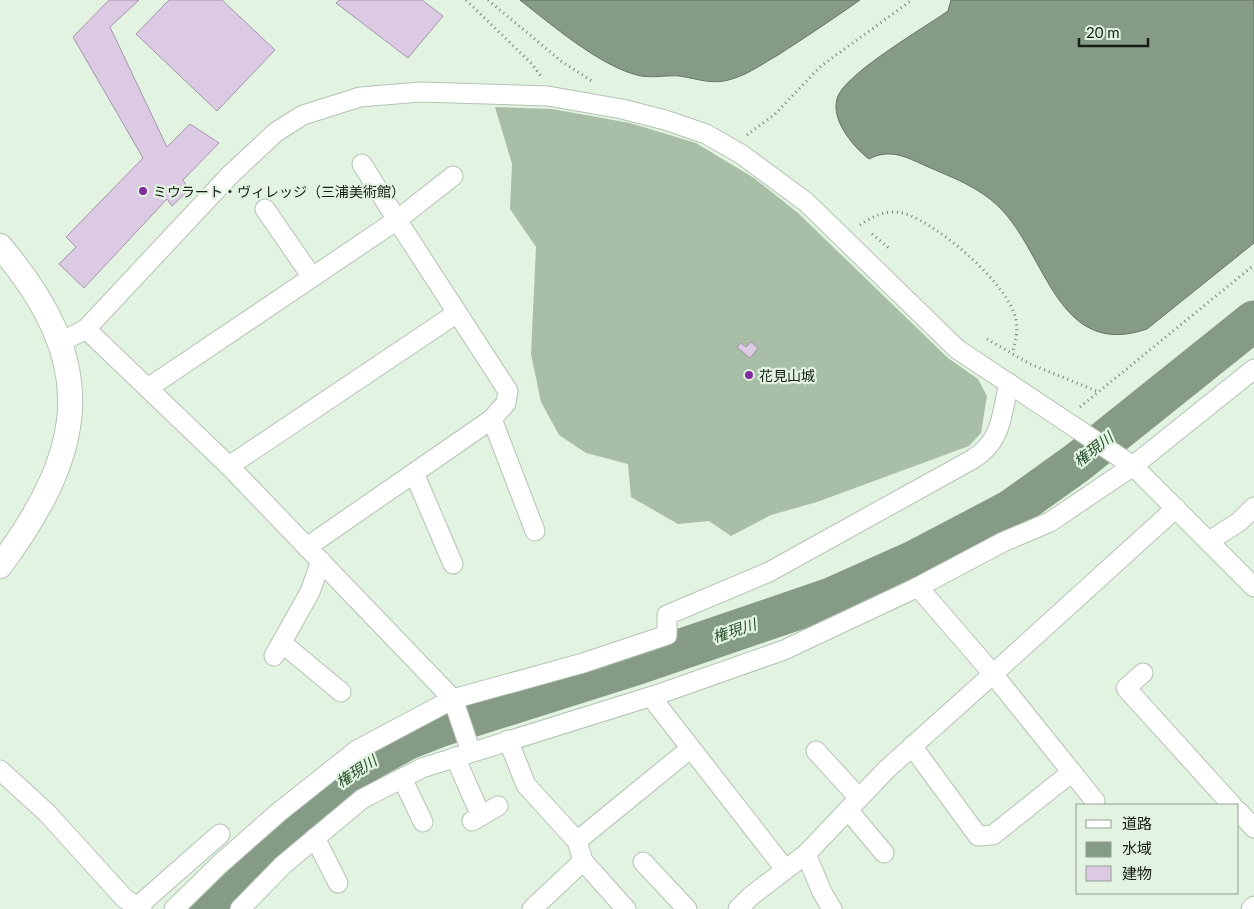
<svg xmlns="http://www.w3.org/2000/svg" width="1254" height="909" font-family="Lato,'Noto Sans JP',sans-serif">
<style>
.forest{fill:#a8bea7}
.water{fill:#869b85;stroke:#657564}
.lines{fill:none;stroke-linecap:round;stroke-linejoin:round}
.river{stroke:#869b85;stroke-width:41}
.building{fill:#dccae4;stroke:#a396a9}
.minor-casing{stroke:#b2c3b2;stroke-width:21}
.tertiary-casing{stroke:#b2c3b2;stroke-width:26}
.path{stroke:#768275;stroke-width:3;stroke-dasharray:1 4;stroke-linecap:butt}
.minor{stroke:#fff;stroke-width:19}
.tertiary{stroke:#fff;stroke-width:24}
.poi-dot{fill:#7f2d9c;stroke:#e2f4e1;stroke-width:2}
.labels{text-anchor:middle;dominant-baseline:central;stroke-width:4.5;stroke-linejoin:round;paint-order:stroke}
.poi-label{font-size:14px;fill:#171d16;stroke:#e2f4e1;text-anchor:start}
.water-label{font-size:15px;font-style:italic;fill:#294d2a;stroke:#e2f4e1}
</style>
<rect width="100%" height="100%" fill="#e2f4e1"/>
<polygon class="forest" points="495,107 552,109 630,123 696,143 754,178 798,213 948,358 978,379 987,396 981,433 969,446 817,502 771,515 731,536 709,521 678,524 631,497 628,464 586,453 559,435 541,402 531,354 536,247 510,209 512,164"/>
<g class="water">
<path d="M520 0H860C833 19 806 37 778 55 764 63 750 73 735 78 713 86 700 79 679 76 667 75 654 78 641 76 602 68 552 25 520 0Z"/>
<path d="M951 0H1254V243L1147 329C1057 360 1047 254 999 207 979 187 951 177 926 166 906 157 890 148 869 159 853 147 827 116 839 94 852 70 922 29 948 11Z"/>
</g>
<g class="lines">
<polyline class="river" points="204,909 329,789 368,761 406,740 439,727 632,666 831,598 916,560 1011,510 1078,462 1254,321"/>
</g>
<g class="building">
<polygon points="109,0 139,0 110,27 167,147 190,124 219,143 183,180 189,190 172,206 167,199 84,288 59,264 76,247 66,237 143,158 73,37"/>
<polygon points="169,0 222,0 275,50 217,111 136,34"/>
<polygon points="339,0 422,0 443,16 408,58 336,3"/>
<polygon points="751,342 758,348 750,358 737,347 741,343 746,347"/>
</g>
<g class="lines">
<defs>
<g id="minor">
<polyline points="362,164 397,220 453,176"/>
<polyline points="265,209 312,277"/>
<polyline points="86,329 229,466 453,699 471,752"/>
<polyline points="61,342 86,329 230,175 276,132 303,115 360,97 420,92 548,96 622,109 665,120 706,134 741,154 806,202 957,349 1133,466 1254,369"/>
<polyline points="148,388 397,220 508,391 506,403 492,419 307,547"/>
<polyline points="492,419 535,531"/>
<polyline points="229,466 457,313"/>
<polyline points="414,473 453,564"/>
<polyline points="1209,541 1239,522 1254,507"/>
<polyline points="282,643 341,692"/>
<polyline points="274,656 310,592 321,561"/>
<polyline points="1143,673 1126,688 1232,805"/>
<polyline points="651,697 785,869"/>
<polyline points="508,740 526,785 577,841"/>
<polyline points="912,746 978,836 993,835 1072,772"/>
<polyline points="816,751 859,798"/>
<polyline points="455,757 481,816"/>
<polyline points="0,770 47,813 125,899 142,909"/>
<polyline points="402,778 423,822"/>
<polyline points="1095,801 993,674 1176,508"/>
<polyline points="848,810 884,853"/>
<polyline points="1238,811 1254,828"/>
<polyline points="472,821 498,806"/>
<polyline points="315,838 338,883"/>
<polyline points="806,854 822,892 832,909"/>
<polyline points="583,861 626,909"/>
<polyline points="643,862 687,909"/>
<polyline points="137,907 220,834"/>
<path d="M174 909 220 864 279 812 357 750 453 699 583 663 667 635V615L769 572 973 459C1003 440 1001 415 1009 383"/>
<polyline points="240,909 283,865 362,799 422,768 662,693 784,650 918,587 1003,542 1050,522 1133,466 1254,587"/>
<polyline points="532,909 583,861 577,841 691,748"/>
<polyline points="738,909 751,896 806,854 887,769 993,674 918,587"/>
<polyline points="1251,909 1254,906"/>
</g>
<path id="tertiary" d="M0 246C99 363 88 447 0 566"/>
</defs>
<use href="#minor" class="minor-casing"/>
<use href="#tertiary" class="tertiary-casing"/>
<g class="path">
<polyline points="466,0 532,64 541,76"/>
<polyline points="488,0 561,61 592,81"/>
<polyline points="747,135 775,114 821,66 912,0"/>
<path d="M860 225C873 216 888 208 906 214 939 225 1009 284 1016 320 1018 333 1016 341 1012 353"/>
<polyline points="872,234 889,248"/>
<polyline points="987,339 1030,364 1099,392"/>
<polyline points="1080,407 1254,265"/>
</g>
<use href="#minor" class="minor"/>
<use href="#tertiary" class="tertiary"/>
</g>
<g class="poi-dot">
<circle cx="143" cy="191" r="5"/>
<circle cx="749" cy="375" r="5"/>
</g>
<g class="labels">
<g class="poi-label">
<text x="153" y="191">ミウラート・ヴィレッジ（三浦美術館）</text>
<text x="759" y="375">花見山城</text>
</g>
<g class="water-label">
<text transform="translate(1093 449) rotate(-38)">権現川</text>
<text transform="translate(734 630) rotate(-18)">権現川</text>
<text transform="translate(356 771) rotate(-33)">権現川</text>
</g>
</g>
<rect x="1076" y="804" width="162" height="90" fill="#e2f4e1" stroke="#919e90"/>
<rect x="1086" y="820" width="25" height="8" fill="#ffffff" stroke="#919e90"/>
<text x="1122" y="829" font-size="15" fill="#171d16">道路</text>
<rect x="1086" y="842" width="25" height="15" fill="#869b85" stroke="#919e90"/>
<text x="1122" y="854" font-size="15" fill="#171d16">水域</text>
<rect x="1086" y="866" width="25" height="15" fill="#dccae4" stroke="#919e90"/>
<text x="1122" y="879" font-size="15" fill="#171d16">建物</text>
<path d="M1079 38v8h69v-8" fill="none" stroke="#171d16" stroke-width="2.5"/>
<text x="1086" y="38" font-size="15" fill="#171d16" stroke="#e2f4e1" stroke-width="4" paint-order="stroke">20 m</text>
</svg>
